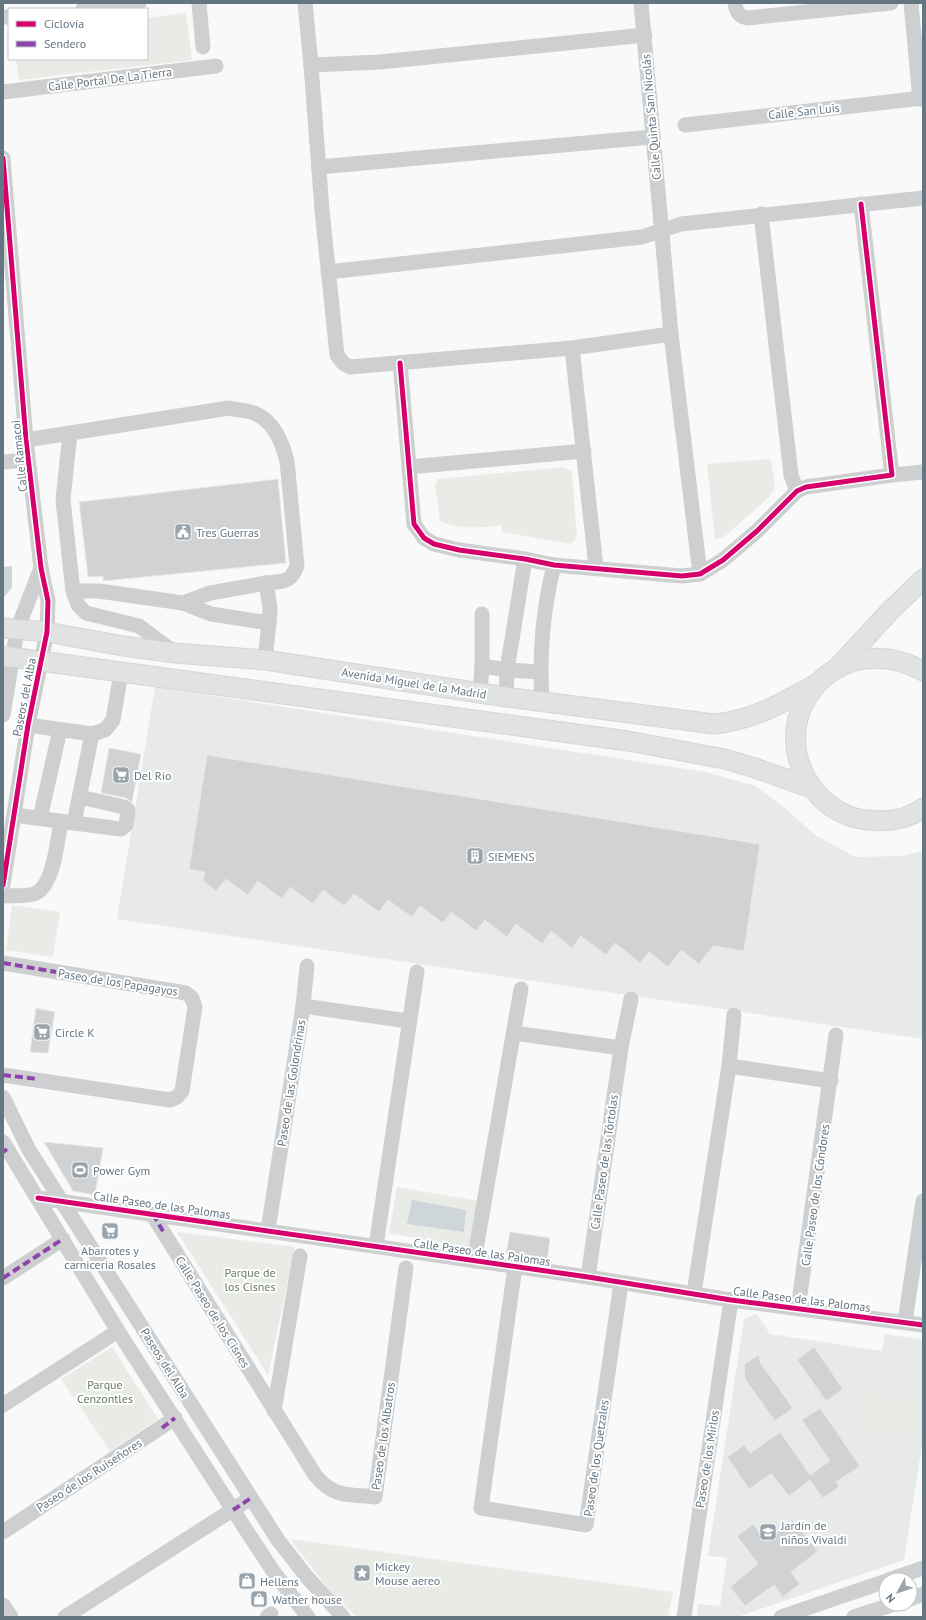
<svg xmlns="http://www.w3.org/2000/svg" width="926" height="1620" font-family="'PT Sans',sans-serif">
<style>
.built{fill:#e8e9e9}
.green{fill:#e8ebe6}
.water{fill:#ced6d9}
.building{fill:#d0d2d3;stroke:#e8e8e8}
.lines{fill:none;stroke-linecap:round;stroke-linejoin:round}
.major-casing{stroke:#d5d6d7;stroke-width:21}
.minor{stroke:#cecfd0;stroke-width:15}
.major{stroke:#e1e2e2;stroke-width:19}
.quiet{stroke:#8e44ad;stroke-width:4;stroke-dasharray:8 4;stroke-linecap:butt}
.cycleway-casing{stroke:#fff;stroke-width:8}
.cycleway{stroke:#d6006c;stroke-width:5}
.labels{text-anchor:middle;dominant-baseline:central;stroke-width:4;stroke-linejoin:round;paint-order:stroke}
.street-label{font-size:12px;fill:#657683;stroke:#fff}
.poi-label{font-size:12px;fill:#657683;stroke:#fff;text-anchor:start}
.park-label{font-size:12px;fill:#687a64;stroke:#fff}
</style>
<rect width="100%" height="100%" fill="#f9f9f9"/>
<g class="built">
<polygon points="155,687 706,772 755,786 786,809 815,835 855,857 902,856 923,851 923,1039 117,919"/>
<polygon points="757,1314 770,1334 882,1351 885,1334 923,1340 923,1438 904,1560 737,1617 697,1617 698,1604 720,1606 727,1558 708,1556 744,1319"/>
</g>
<g class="green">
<polygon points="186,13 192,60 19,80 16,59 147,59 147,18"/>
<polygon points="771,459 775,488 769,497 723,538 715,539 707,464"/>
<path d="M564 467 572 472 577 538 571 544 502 532 501 525C481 528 460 530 440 521L435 484 439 479Z"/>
<polygon points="12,905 60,912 53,957 6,950"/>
<polygon points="397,1187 478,1201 470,1248 389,1233"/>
<polygon points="177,1232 295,1247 268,1375"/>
<polygon points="112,1347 158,1419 110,1451 61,1379"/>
<polygon points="863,1392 923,1400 923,1437 857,1428"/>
<polygon points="290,1539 673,1592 668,1617 357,1617 332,1594"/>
</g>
<g class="water">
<polygon points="12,566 12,588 3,598 3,567"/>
<polygon points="412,1200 466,1210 464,1232 407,1224"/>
</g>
<g class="building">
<polygon points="278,479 286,563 103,581 103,576 88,577 79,502"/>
<polygon points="109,748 141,754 132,802 126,798 101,793"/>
<polygon points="207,755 760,844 744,951 713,946 699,964 681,950 668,967 649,952 640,963 615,943 606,955 581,936 572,948 551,931 542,944 516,924 507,937 485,920 476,931 451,912 443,923 420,906 412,917 388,900 379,912 354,894 344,906 323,890 313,904 290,887 282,899 258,881 248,895 226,879 216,891 203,881 205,872 189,869"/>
<polygon points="36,1008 55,1012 48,1053 30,1052"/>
<polygon points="44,1142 103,1148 95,1195 73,1191"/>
<polygon points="510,1232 550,1238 547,1261 506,1254"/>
<polygon points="814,1347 843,1389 826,1401 797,1360"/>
<polygon points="759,1355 760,1362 793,1408 775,1421 745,1379 744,1364"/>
<polygon points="820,1408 860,1466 836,1482 839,1487 823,1498 810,1480 789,1496 771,1474 749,1489 727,1457 744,1445 750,1453 780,1432 810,1475 830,1461 802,1420"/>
<polygon points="793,1520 818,1551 791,1572 800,1584 783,1597 774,1585 745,1606 730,1587 758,1564 737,1536 753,1524 766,1541"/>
</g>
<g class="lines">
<defs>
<g id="major">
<path d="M3 628 47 632 123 646 175 653 265 660 506 697 714 724C752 721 786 701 818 683"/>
<polyline points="3,656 628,741 725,759 752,767 812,788"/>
<polyline points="839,666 889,612 923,579"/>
<path d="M923 671C833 622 754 726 820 797 832 809 850 819 868 820 886 822 908 820 923 808"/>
</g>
</defs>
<use href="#major" class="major-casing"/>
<g class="minor">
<polyline points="199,3 203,47"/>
<polyline points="305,3 311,65 322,210 337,355 343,363 350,367 572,348 671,334"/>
<polyline points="641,3 671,334 700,574"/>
<path d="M735 3C736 12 739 17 748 18L891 3"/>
<polyline points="911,3 920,99"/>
<polyline points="83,9 139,3"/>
<polyline points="3,17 9,17"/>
<polyline points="311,65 380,62 645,35"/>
<polyline points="3,92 216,66"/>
<polyline points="685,125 923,98"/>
<polyline points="3,158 26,440 41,568 48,601 47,632 28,725 3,885"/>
<polyline points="319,167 652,137"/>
<polyline points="761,214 791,475 797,491"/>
<polyline points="328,272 642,237 681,224 923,198"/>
<polyline points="572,348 596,567"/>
<polyline points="400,363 414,524 424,538 434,544 459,550 525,559 554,565 682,576 700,574 723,560 757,531 797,491 806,487 892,475 861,204"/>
<polyline points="70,433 63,500 73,591 99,591 183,603 211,614 269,623 265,660"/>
<path d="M26 440 229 408C236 410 247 410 254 413 274 421 282 442 287 461L297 566C290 584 282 581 266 583L270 608 269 623"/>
<polyline points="3,462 28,460"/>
<polyline points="409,467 584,451"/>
<polyline points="892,475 923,472"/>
<polyline points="73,591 78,605 86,613 139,626 175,653"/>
<polyline points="183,603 210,593 266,583"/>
<polyline points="482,614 482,666 507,670 540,672"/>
<polyline points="480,693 482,666"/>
<polyline points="506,697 507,670 525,559"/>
<path d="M542 701C539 655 543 609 554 565"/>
<polyline points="3,715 17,630 41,568"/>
<polyline points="28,725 92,734"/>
<polyline points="14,815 74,823 92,734 105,730 113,720 121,672"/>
<polyline points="40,818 60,730"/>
<polyline points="74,823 121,829 126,825 128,810 124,807 80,797"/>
<path d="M3 896C12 895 25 897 34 894 54 887 57 841 61 822"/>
<polyline points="3,963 186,993 192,998 195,1007 182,1091 177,1097 170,1100 3,1075"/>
<polyline points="303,1006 408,1021"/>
<polyline points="514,1033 621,1048"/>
<polyline points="729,1066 831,1081"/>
<polyline points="3,1097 29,1150 278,1540 306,1576 343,1617"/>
<polyline points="3,1142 118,1331 233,1510 273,1571 308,1617"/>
<polyline points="38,1198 588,1277 731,1300 923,1325"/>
<path d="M152 1214 315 1475C334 1498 347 1494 375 1497L406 1268"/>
<polyline points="268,1230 303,1006 307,966"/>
<polyline points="376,1246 417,972"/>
<polyline points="474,1261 521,989"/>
<polyline points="515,1267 481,1508 586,1525 621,1283"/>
<polyline points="588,1277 621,1048 631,999"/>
<polyline points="3,1278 63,1239"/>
<polyline points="694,1293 729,1066 734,1015"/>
<polyline points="798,1309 836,1035"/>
<polyline points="905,1322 923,1201"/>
<polyline points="3,1405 118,1331"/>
<polyline points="274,1411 300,1256"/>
<polyline points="3,1532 175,1418"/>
<polyline points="888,1580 923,1568"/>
<polyline points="910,1599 923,1594"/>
<polyline points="3,1605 11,1617"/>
<polyline points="65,1617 251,1498"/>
<polyline points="267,1617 271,1614"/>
<polyline points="684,1617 731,1300"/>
<polyline points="781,1617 886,1581"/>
<polyline points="854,1617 894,1604"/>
</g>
<use href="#major" class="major"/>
<g class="quiet">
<polyline points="3,963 56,972"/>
<polyline points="3,1075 38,1079"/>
<polyline points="3,1152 7,1149"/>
<polyline points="153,1214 164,1233"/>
<polyline points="3,1278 63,1239"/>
<polyline points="162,1428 175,1418"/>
<polyline points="233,1510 251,1498"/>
</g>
<defs>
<g id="cycleway">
<polyline points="3,158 26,440 41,568 48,601 47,632 28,725 3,885"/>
<polyline points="400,363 414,524 424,538 434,544 459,550 525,559 554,565 682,576 700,574 723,560 757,531 797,491 806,487 892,475 861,204"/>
<polyline points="38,1198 588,1277 731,1300 923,1325"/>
</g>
</defs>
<use href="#cycleway" class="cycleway-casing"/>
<use href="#cycleway" class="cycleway"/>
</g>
<defs>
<symbol id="civic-square" viewBox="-11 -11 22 22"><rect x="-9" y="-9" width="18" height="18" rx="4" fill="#99a4ac" stroke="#fff"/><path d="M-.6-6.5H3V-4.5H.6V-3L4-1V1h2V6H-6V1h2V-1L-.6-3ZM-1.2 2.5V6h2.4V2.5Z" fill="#fff"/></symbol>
<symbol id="supermarket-square" viewBox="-11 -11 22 22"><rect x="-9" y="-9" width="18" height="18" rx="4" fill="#99a4ac" stroke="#fff"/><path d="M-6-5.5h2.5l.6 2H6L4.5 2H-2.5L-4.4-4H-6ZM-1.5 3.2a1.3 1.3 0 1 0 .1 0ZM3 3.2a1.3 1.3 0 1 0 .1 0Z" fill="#fff"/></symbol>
<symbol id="building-square" viewBox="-11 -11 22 22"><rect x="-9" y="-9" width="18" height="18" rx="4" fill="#99a4ac" stroke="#fff"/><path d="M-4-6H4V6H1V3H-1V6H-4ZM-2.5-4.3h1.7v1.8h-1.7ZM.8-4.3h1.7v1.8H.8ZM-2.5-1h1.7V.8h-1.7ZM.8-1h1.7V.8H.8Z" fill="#fff"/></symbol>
<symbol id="stadium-square" viewBox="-11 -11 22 22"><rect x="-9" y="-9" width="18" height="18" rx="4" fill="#99a4ac" stroke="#fff"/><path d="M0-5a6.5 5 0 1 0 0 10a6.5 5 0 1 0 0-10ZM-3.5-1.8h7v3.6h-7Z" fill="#fff"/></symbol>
<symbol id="school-square" viewBox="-11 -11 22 22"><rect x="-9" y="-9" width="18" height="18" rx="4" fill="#99a4ac" stroke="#fff"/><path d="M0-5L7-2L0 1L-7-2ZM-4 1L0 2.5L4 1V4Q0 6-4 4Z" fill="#fff"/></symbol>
<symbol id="sight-square" viewBox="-11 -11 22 22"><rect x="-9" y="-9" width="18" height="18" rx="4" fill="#99a4ac" stroke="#fff"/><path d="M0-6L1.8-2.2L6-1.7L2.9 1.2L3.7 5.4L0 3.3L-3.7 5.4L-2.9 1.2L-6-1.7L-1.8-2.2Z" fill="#fff"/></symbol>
<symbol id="shop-square" viewBox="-11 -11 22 22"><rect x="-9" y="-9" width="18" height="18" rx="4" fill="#99a4ac" stroke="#fff"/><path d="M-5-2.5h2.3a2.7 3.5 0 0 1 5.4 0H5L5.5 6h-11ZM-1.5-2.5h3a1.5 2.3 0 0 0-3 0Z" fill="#fff"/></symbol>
</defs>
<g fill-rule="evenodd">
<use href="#civic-square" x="173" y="522" width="20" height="20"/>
<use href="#supermarket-square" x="111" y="765" width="20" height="20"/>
<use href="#building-square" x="465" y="846" width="20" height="20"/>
<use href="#supermarket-square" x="32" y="1022" width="20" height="20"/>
<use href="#stadium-square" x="70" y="1160" width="20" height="20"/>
<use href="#supermarket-square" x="100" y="1221" width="20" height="20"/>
<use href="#school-square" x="758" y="1522" width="20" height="20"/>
<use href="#sight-square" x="352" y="1563" width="20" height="20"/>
<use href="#shop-square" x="237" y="1571" width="20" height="20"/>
<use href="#shop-square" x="249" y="1589" width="20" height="20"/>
</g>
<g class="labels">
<g class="street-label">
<text transform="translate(110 79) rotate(-7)">Calle Portal De La Tierra</text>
<text transform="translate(804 111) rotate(-6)">Calle San Luis</text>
<text transform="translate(651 117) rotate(-95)">Calle Quinta San Nicolás</text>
<text transform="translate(19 456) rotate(-96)">Calle Ramacoi</text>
<text transform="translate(414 683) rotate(9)">Avenida Miguel de la Madrid</text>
<text transform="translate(24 697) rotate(-79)">Paseos del Alba</text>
<text transform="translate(118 982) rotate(9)">Paseo de los Papagayos</text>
<text transform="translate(291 1083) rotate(-81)">Paseo de las Golondrinas</text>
<text transform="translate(604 1162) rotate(-82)">Calle Paseo de las Tórtolas</text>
<text transform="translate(815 1195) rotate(-82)">Calle Paseo de los Cóndores</text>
<text transform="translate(162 1205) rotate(8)">Calle Paseo de las Palomas</text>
<text transform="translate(482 1252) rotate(8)">Calle Paseo de las Palomas</text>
<text transform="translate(802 1299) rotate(7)">Calle Paseo de las Palomas</text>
<text transform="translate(213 1312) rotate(58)">Calle Paseo de los Cisnes</text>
<text transform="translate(165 1363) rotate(58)">Paseos del Alba</text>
<text transform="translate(383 1436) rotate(-82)">Paseo de los Albatros</text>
<text transform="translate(596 1458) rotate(-82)">Paseo de los Quetzales</text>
<text transform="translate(707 1459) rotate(-81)">Paseo de los Mirlos</text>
<text transform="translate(89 1475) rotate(-33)">Paseo de los Ruiseñores</text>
</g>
<g class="poi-label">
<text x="196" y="532">Tres Guerras</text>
<text x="134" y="775">Del Río</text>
<text x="488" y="856">SIEMENS</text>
<text x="55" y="1032">Circle K</text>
<text x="93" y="1170">Power Gym</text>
<text x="110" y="1250" text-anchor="middle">Abarrotes y<tspan x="110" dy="14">carnicería Rosales</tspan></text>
<text x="781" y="1525">Jardín de<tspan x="781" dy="14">niños Vivaldi</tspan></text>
<text x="375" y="1566">Mickey<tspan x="375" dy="14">Mouse aereo</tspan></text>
<text x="260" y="1581">Hellens</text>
<text x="272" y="1599">Wather house</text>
</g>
<g class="park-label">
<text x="250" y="1272">Parque de<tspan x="250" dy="14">los Cisnes</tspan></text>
<text x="105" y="1384">Parque<tspan x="105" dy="14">Cenzontles</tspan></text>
</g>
</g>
<rect width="926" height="1620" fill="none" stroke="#657683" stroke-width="8"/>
<rect x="8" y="8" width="140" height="52" fill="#ffffff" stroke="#c1c8cd"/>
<rect x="16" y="21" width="20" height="6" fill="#d6006c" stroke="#c1c8cd"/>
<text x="44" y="28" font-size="12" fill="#657683">Ciclovía</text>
<rect x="16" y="41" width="20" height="6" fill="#8e44ad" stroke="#c1c8cd"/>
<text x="44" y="48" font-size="12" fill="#657683">Sendero</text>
<g transform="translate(898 1592) rotate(230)"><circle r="19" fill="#ffffff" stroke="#c1c8cd"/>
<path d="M0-3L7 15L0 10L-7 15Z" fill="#99a4ac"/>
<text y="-6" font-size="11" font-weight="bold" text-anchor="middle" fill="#657683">N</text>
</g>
</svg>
